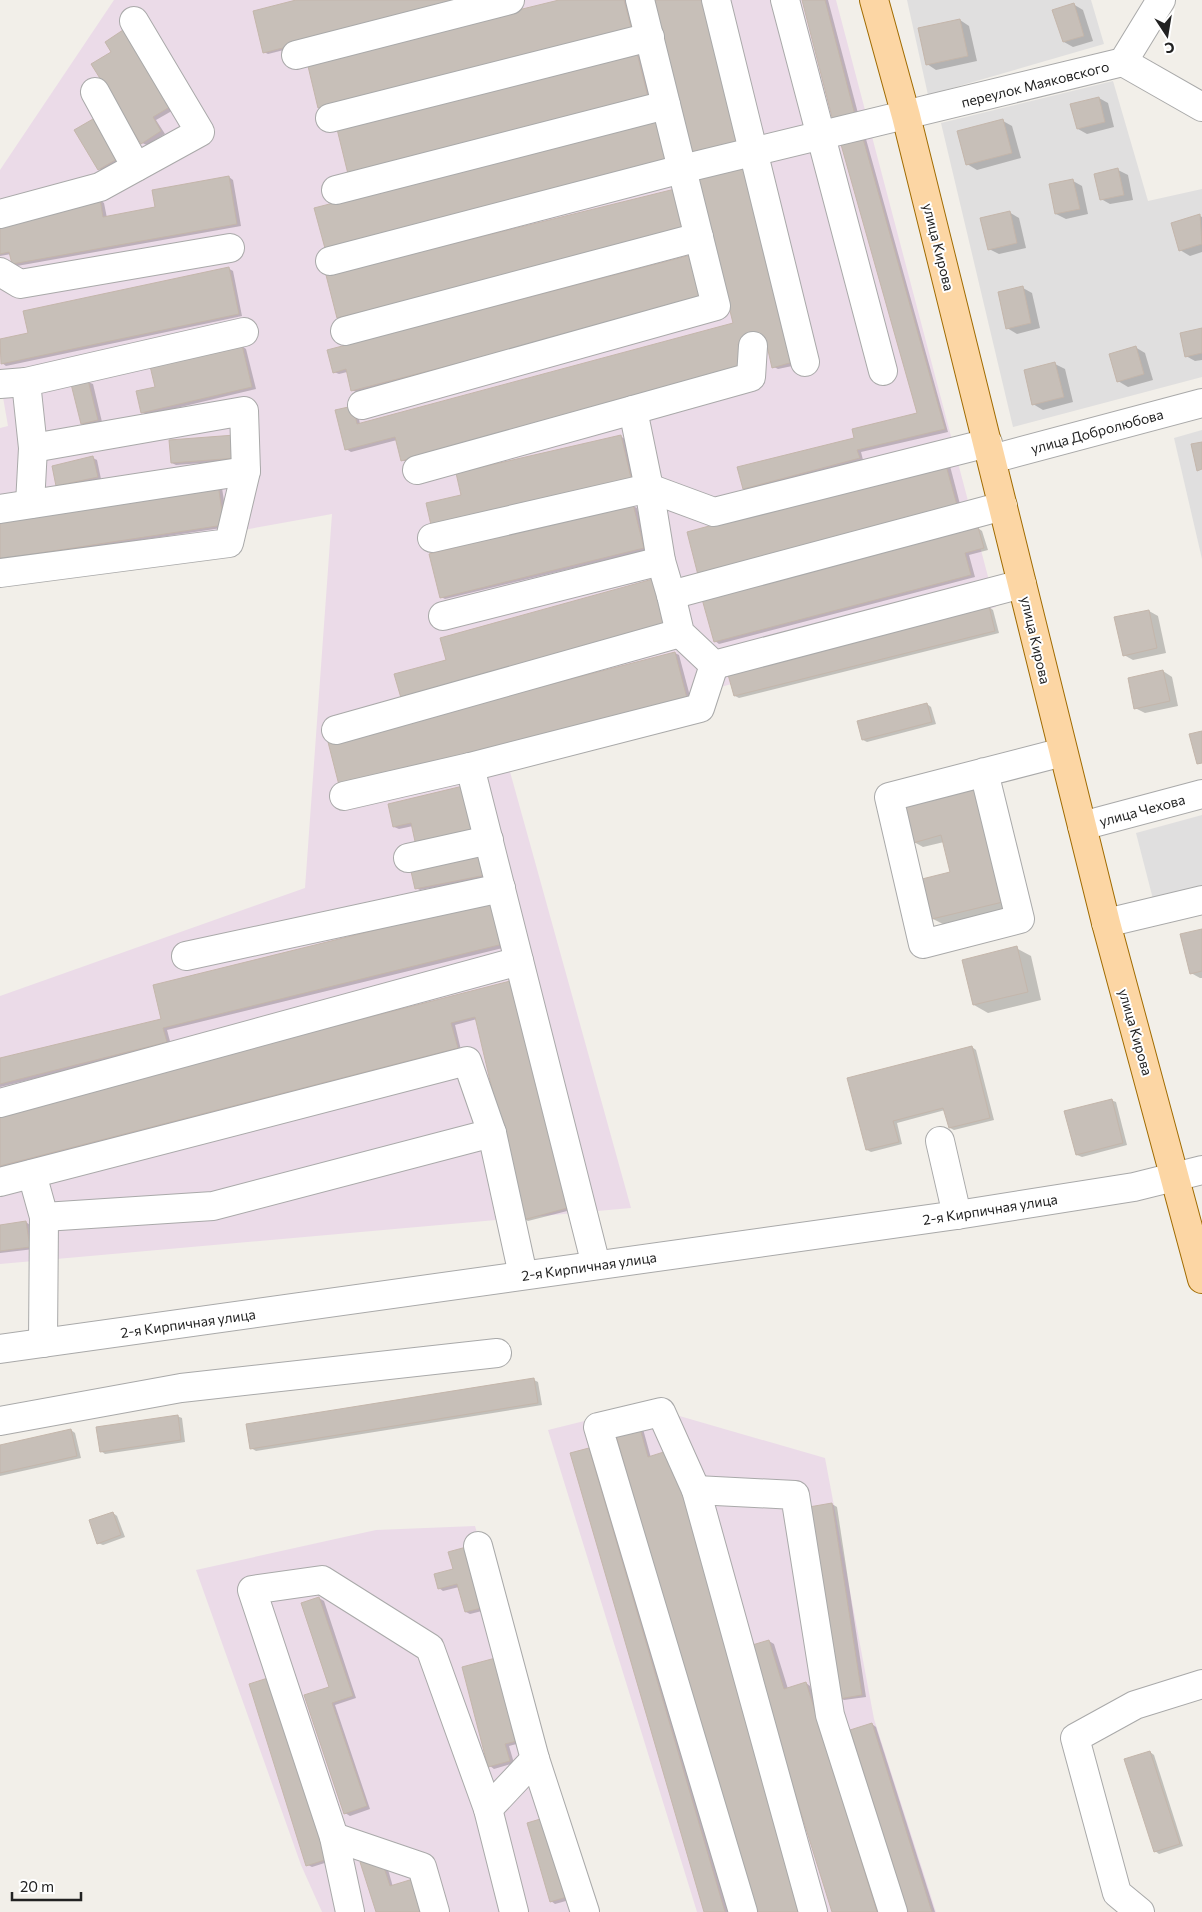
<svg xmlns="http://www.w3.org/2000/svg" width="1202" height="1912" font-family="Commissioner,sans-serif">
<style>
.residential{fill:#e0dfdf}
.industrial{fill:#ebdbe8}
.shadow{fill:#0003}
.building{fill:#c7bfb8;stroke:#c4b6ab}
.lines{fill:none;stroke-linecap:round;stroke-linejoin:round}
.minor-casing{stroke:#a9a9a9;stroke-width:30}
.major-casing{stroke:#a06b00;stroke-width:30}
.minor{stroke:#fff;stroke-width:28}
.major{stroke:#fcd6a4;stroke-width:28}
.labels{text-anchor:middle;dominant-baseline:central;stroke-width:4;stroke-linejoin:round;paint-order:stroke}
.street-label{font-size:14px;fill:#222;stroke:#fff}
</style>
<rect width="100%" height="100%" fill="#f2efe9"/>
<g class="residential">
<polygon points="907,0 1091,0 1104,44 928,95"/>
<polygon points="1113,81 1148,201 1202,189 1202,377 1013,427 941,123"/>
<polygon points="1202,430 1202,559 1174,438"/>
<polygon points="1202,815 1202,892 1154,903 1136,833"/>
</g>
<g class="industrial">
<polygon points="114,0 836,0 996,607 504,750 631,1208 0,1264 0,996 305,888 332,514 0,574 0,428 8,426 0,380 0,170"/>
<polygon points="645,1406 825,1458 874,1719 936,1912 697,1912 548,1430"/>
<polygon points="475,1526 587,1912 322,1912 301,1865 196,1570 376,1530"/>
</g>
<g class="shadow">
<polygon points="301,0 483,0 268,54 264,52"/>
<polygon points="564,0 628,0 636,33 324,109 320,107"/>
<polygon points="803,0 828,0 859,117 839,122"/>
<polygon points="1073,4 1083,10 1093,41 1073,47 1064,42"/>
<polygon points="960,20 969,26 977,61 936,70 927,64"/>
<polygon points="113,52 177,108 156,120 165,134 147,145 142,143"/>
<polygon points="636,54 641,57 652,99 354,176"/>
<polygon points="1099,98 1108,103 1114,127 1087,134 1078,129"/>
<polygon points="93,120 98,123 120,161 103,171 99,169"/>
<polygon points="1003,121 1012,126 1021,158 977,170 967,164"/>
<polygon points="862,136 866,139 948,432 861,452 863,460 748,491 744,488 855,439 918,414"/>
<polygon points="1118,170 1128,175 1133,200 1110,204 1101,199"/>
<polygon points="229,177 233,180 241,226 17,266 13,263 11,254 0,256 0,228 100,200 104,203 107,218 157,208"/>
<polygon points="698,179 797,365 778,369 774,367 767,340 742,346 748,372 407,462 402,460 397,440 351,452 346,449 357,410 360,424 735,324"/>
<polygon points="1073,181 1082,186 1088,214 1066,219 1056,214"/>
<polygon points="1009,212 1019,218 1026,248 999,254 989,249"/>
<polygon points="1200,216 1202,217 1202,252 1190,256 1180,250"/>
<polygon points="689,234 342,319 338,317"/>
<polygon points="228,268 233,271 242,316 6,366 2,363 0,340 29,334"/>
<polygon points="1023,288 1032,293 1040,328 1017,334 1007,328"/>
<polygon points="706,302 356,392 352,390 347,372 339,374 334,372 329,351"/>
<polygon points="1202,330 1202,360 1195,361 1186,356"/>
<polygon points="242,346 246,349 256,389 147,415 142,412 156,388"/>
<polygon points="1135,347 1145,353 1153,380 1128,387 1118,381"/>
<polygon points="1055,364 1065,369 1073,402 1043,410 1033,404"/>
<polygon points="88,382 93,384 102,422 86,426 82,423"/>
<polygon points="620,436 625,439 634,480 463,496"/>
<polygon points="170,441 241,460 176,465 172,463"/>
<polygon points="93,458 97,460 101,479 62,488 57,485"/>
<polygon points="950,466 961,508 704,577"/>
<polygon points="222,488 228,527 0,561 0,518"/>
<polygon points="633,506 637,508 648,550 445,599 441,597"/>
<polygon points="978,528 982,531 988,550 969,555 975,577 719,644 715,641"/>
<polygon points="989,607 993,610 999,633 739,698 735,696"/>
<polygon points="1149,611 1158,616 1166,653 1133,660 1124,655"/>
<polygon points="675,653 679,655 691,700 345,790"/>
<polygon points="1163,671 1172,677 1178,706 1145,713 1135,708"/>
<polygon points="927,704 931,707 936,724 867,742 863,740"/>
<polygon points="462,787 413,826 399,829 394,827"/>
<polygon points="986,787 1016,906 943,924 933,919 952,872 944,842 923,847 914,842"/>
<polygon points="481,855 490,877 420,890 416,888"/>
<polygon points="496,902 511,946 167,1030 171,1045 0,1087 0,1060 162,1020"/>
<polygon points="1202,930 1202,978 1200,978 1191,973"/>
<polygon points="1016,948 1031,956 1041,1000 988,1013 974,1005"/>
<polygon points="517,981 575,1209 528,1221 524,1219 477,1019 455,1025 461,1050 0,1169 0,1114"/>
<polygon points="972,1047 976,1050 994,1120 954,1130 950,1128 945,1110 897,1123 902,1144 871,1152 867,1150 848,1079"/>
<polygon points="1111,1100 1116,1102 1127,1145 1082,1157 1077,1155"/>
<polygon points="26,1222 30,1225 34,1249 0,1253 0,1226"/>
<polygon points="534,1380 538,1382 542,1405 256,1451 251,1448"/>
<polygon points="177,1416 182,1418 185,1442 105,1454 101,1451"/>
<polygon points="643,1429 651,1458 808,1912 616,1433"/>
<polygon points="71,1430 75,1433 81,1458 0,1476 0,1446"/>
<polygon points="589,1449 593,1452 728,1912 706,1912"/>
<polygon points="832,1504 837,1507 866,1697 844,1700 840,1698 811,1508"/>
<polygon points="113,1513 117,1516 125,1537 103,1545 98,1543"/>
<polygon points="455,1570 490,1609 470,1614 466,1612 459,1587 443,1591 439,1588"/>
<polygon points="319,1598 324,1601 356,1698 335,1705 370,1809 350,1816 345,1813 306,1696 330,1688"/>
<polygon points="769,1641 774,1644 788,1689 806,1683 810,1686 880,1912 833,1912"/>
<polygon points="463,1668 528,1741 509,1746 514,1763 494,1769 490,1766"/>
<polygon points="251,1684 331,1861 312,1867 308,1865"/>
<polygon points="872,1724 876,1727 935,1912 910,1912"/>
<polygon points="1150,1752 1154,1755 1183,1846 1159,1854 1155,1851"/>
<polygon points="528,1823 573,1899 555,1904 551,1901"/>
<polygon points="385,1859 393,1887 377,1912"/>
</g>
<g class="building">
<polygon points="296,0 471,0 263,53 253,11"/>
<polygon points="559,0 624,0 632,31 318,108 307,62"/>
<polygon points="653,0 704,0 739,146 691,157"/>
<polygon points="802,0 825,0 855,115 833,121"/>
<polygon points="1074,3 1084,36 1063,42 1052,10"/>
<polygon points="960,19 968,56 926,65 918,28"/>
<polygon points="126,28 173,105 153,117 161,131 141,144 91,64 111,52 105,42"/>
<polygon points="637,53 648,97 348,174 337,129"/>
<polygon points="1099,97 1105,122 1077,129 1070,104"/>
<polygon points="93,119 117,159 98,170 74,130"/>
<polygon points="1003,119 1012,153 966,165 957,131"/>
<polygon points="657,120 668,163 326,252 314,208"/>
<polygon points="862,135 945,429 857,450 860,458 743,489 737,467 854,438 852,429 917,413 840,141"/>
<polygon points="744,166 793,362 772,368 765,337 738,344 744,369 401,461 395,437 345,450 335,410 353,406 357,424 733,323 697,178"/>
<polygon points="1118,168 1124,195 1100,200 1094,174"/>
<polygon points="229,176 237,224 12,264 9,252 0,254 0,227 100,199 103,217 155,207 152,190"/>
<polygon points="1073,179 1080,209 1055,214 1049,184"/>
<polygon points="675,189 685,231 337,318 326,275"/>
<polygon points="1010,211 1017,243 988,250 980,218"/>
<polygon points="1200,214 1202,244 1179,251 1171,223"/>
<polygon points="691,255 702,300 351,391 346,369 333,373 327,350"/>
<polygon points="229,267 239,314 1,364 0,339 28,333 23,311"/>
<polygon points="1023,286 1031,323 1006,329 998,292"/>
<polygon points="1202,328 1202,353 1185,357 1180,333"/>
<polygon points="242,345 252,387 141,413 136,391 155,387 150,366"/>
<polygon points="1136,346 1144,374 1117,382 1109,354"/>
<polygon points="1055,362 1064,397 1032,405 1024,370"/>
<polygon points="88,380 98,420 81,424 71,384"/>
<polygon points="235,435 237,458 171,463 169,440"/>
<polygon points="621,435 631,478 431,525 426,503 461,495 456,473"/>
<polygon points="1202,442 1202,469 1197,471 1191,444"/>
<polygon points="93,456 98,477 56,486 52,466"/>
<polygon points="945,462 957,505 698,575 687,532"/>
<polygon points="218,484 224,525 0,559 0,516"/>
<polygon points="633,504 644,548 440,598 429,554"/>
<polygon points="978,527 984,548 965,553 971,575 714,642 702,599"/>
<polygon points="653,579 665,625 401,698 394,674 446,660 440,638"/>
<polygon points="989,606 995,631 734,696 727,671"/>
<polygon points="1149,610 1157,648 1123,656 1114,617"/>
<polygon points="675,652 687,698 340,789 328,742"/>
<polygon points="1163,670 1170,701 1134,709 1128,678"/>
<polygon points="927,703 932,722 862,740 857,721"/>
<polygon points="1202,731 1202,763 1197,764 1189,734"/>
<polygon points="977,781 1007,901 932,919 922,879 950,872 941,835 913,843 902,799"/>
<polygon points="463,786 473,833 416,846 411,823 393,827 388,804"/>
<polygon points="482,854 486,875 415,889 410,867"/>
<polygon points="497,900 507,943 163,1028 167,1042 0,1084 0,1058 161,1019 153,985"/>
<polygon points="1202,929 1202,971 1190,974 1180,934"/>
<polygon points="1017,946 1028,992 973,1005 962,960"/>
<polygon points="518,979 571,1207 523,1220 475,1017 451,1023 458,1048 0,1166 0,1112"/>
<polygon points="972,1046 990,1118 949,1128 943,1108 893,1121 899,1142 866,1150 847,1078"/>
<polygon points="1112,1099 1123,1143 1076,1155 1064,1111"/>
<polygon points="26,1221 30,1247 0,1251 0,1225"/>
<polygon points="534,1378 538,1403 250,1449 246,1424"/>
<polygon points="178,1415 181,1440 100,1452 96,1427"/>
<polygon points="639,1425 648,1457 670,1450 805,1912 754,1912 615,1432"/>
<polygon points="71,1429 77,1456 0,1473 0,1445"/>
<polygon points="589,1448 725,1912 704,1912 570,1453"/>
<polygon points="832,1503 862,1695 839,1699 809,1507"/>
<polygon points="113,1512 121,1535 97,1544 89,1520"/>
<polygon points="470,1546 486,1607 465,1612 457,1584 438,1589 434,1574 453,1569 448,1552"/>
<polygon points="319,1597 353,1696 332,1703 367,1806 344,1814 304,1695 329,1687 301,1603"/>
<polygon points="769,1640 784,1689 806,1682 877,1912 832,1912 749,1646"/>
<polygon points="503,1656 525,1739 505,1744 510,1761 488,1767 462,1667"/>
<polygon points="271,1677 328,1859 306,1866 249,1684"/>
<polygon points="872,1723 932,1912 908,1912 850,1730"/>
<polygon points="1150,1751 1180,1844 1154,1852 1124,1759"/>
<polygon points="547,1817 570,1896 550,1902 527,1823"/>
<polygon points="380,1855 390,1886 413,1879 424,1912 376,1912 360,1862"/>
</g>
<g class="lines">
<defs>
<g id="minor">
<polyline points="716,0 805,362"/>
<polyline points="785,0 883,371"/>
<polyline points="296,55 510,0"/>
<polyline points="1123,62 1202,107"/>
<polyline points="95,92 136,167"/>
<polyline points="330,118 650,37"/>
<polyline points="336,190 666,105"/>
<polyline points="0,214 100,187 200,132 134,21"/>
<polyline points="330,261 682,169 1123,62 1161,0"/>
<polyline points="0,272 20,284 230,248"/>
<polyline points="345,331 699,237"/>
<polyline points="753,346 751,377 633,410 649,488 661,561 671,595 680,633 714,665 1022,584"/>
<polyline points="0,384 26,382"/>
<polyline points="362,405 716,306 640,0"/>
<polyline points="992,459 1202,403"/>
<polyline points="417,470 633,410"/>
<polyline points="30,504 33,448 26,382 244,332"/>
<polyline points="0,509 246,471"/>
<polyline points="432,538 649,488 714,512 988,443"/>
<polyline points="0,573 229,543 246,471 244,411 33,448"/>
<polyline points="671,595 1003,506"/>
<polyline points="443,616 661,561"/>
<polyline points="336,730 680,633"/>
<polyline points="470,767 596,1265"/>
<polyline points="984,772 1020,919 923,944 889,797 1063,752"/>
<polyline points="344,796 470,767 700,708 714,665"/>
<polyline points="1082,826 1202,794"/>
<polyline points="408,858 489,840"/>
<polyline points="1106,923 1202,900"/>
<polyline points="186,956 501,888"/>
<polyline points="0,1103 519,961"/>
<polyline points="940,1141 957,1215"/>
<polyline points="32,1174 44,1217 43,1343"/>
<polyline points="0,1182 467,1061 492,1133 523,1275"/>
<polyline points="44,1217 213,1206 492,1133"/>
<polyline points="0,1349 957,1215 1134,1187 1202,1170"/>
<polyline points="0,1421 181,1388 497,1353"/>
<polyline points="696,1490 795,1495 830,1715 893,1912"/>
<polyline points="478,1546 535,1759 585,1912"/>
<polyline points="488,1809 535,1759"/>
<polyline points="334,1837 422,1867 435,1912"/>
<polyline points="350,1912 334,1837 252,1590 322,1580 430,1648 488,1809 514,1912"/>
<polyline points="743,1912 598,1427 661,1412 696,1490 813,1912"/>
<polyline points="1140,1912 1117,1893 1075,1738 1135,1705 1202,1684"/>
</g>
<polyline id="major" points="874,0 906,116 1106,923 1202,1279"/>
</defs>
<use href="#minor" class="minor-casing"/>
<use href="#major" class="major-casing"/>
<use href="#minor" class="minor"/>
<use href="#major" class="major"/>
</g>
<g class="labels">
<g class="street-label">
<text transform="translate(1035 84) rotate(-14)">переулок Маяковского</text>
<text transform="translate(939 247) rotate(76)">улица Кирова</text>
<text transform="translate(1097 431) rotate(-15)">улица Добролюбова</text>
<text transform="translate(1036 640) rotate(77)">улица Кирова</text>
<text transform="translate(1142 810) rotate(-15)">улица Чехова</text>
<text transform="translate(1136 1032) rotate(74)">улица Кирова</text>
<text transform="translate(990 1209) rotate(-9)">2-я Кирпичная улица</text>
<text transform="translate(589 1266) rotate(-8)">2-я Кирпичная улица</text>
<text transform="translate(188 1323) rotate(-8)">2-я Кирпичная улица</text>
</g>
</g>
<g transform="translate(1167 35) rotate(168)" stroke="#ffffff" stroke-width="4" paint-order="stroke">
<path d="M0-4L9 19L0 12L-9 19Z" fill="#222222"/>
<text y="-8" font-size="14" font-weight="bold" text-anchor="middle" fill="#222222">С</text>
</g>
<path d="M12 1892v8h69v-8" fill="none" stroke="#222222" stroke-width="2.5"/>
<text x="20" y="1892" font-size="15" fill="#222222" stroke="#ffffff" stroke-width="4" paint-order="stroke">20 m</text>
</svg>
